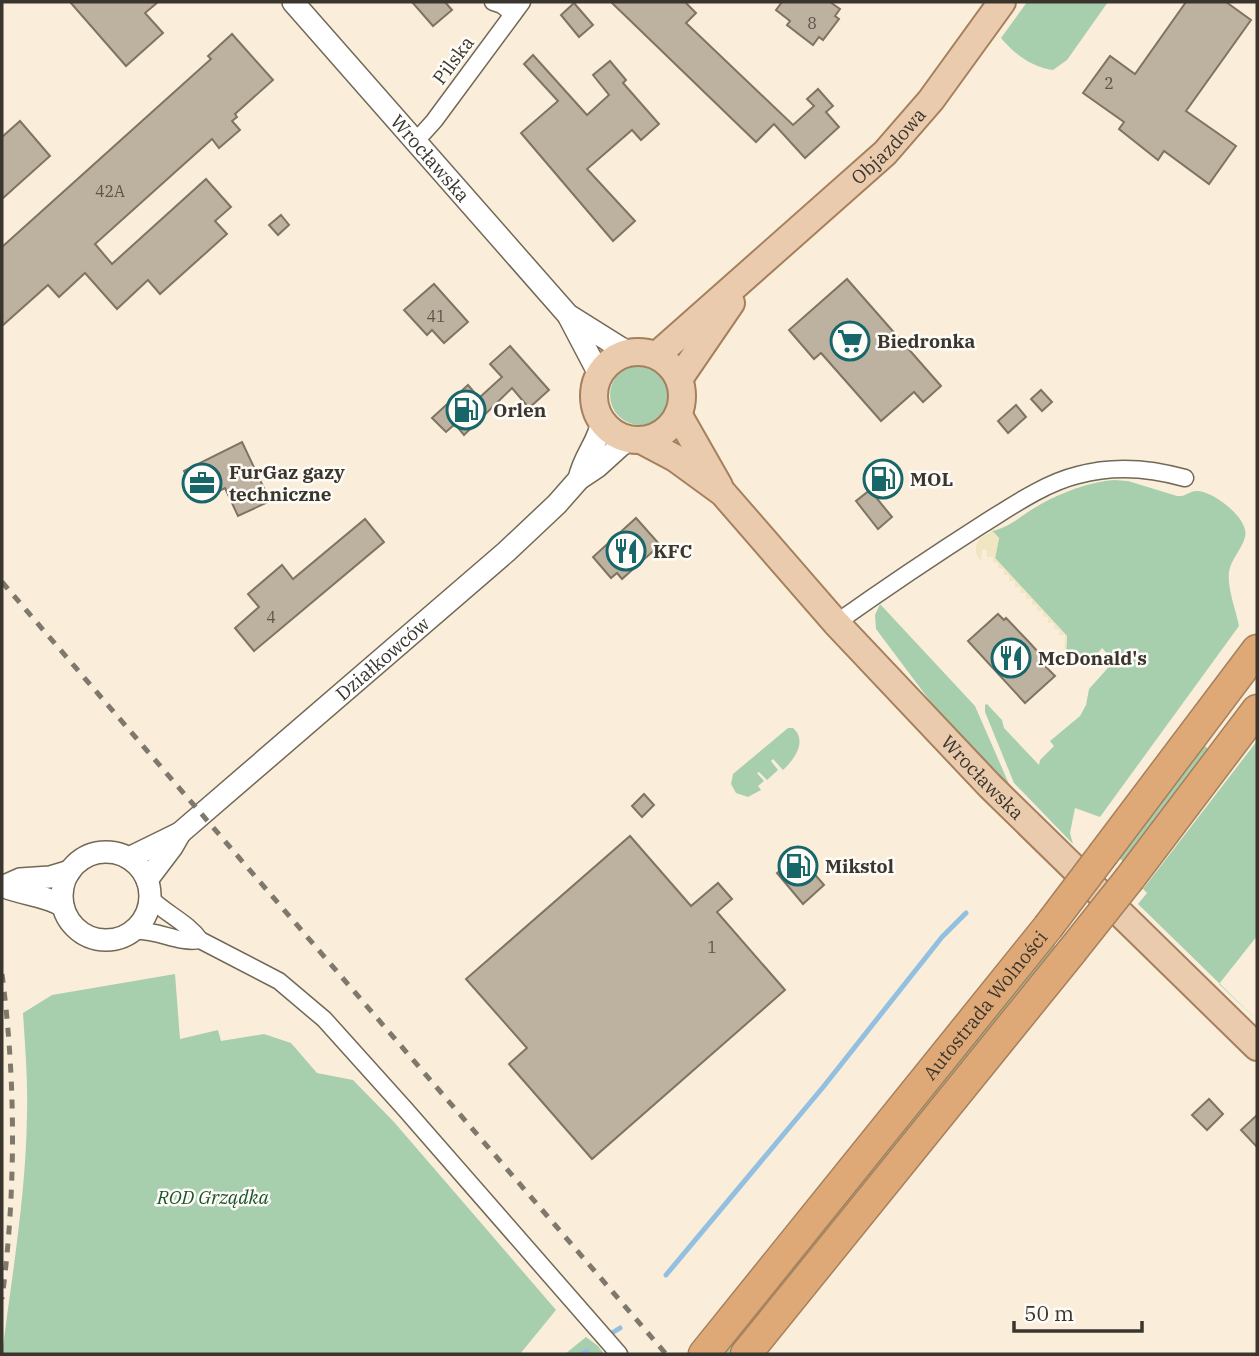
<svg xmlns="http://www.w3.org/2000/svg" width="1259" height="1356" font-family="'IBM Plex Serif',serif">
<style>
.green{fill:#a7cfae}
.sand{fill:#f0e6c1}
.lines{fill:none;stroke-linecap:round;stroke-linejoin:round}
.stream{stroke:#93c0e0;stroke-width:5}
.building{fill:#bdb29f;stroke:#7f7462;stroke-width:2}
.minor-casing{stroke:#726856;stroke-width:19}
.tertiary-casing{stroke:#726856;stroke-width:24}
.primary-casing{stroke:#a5805d;stroke-width:30}
.motorway-casing{stroke:#a5805d;stroke-width:33}
.minor{stroke:#fff;stroke-width:16}
.tertiary{stroke:#fff;stroke-width:21}
.primary{stroke:#ebcbad;stroke-width:26}
.motorway{stroke:#dea877;stroke-width:30}
.rail{stroke:#7f786c;stroke-width:5;stroke-dasharray:9 9;stroke-linecap:butt}
.motorway-bridge-casing{stroke:#a5805d;stroke-width:33;stroke-linecap:butt}
.motorway-bridge{stroke:#dea877;stroke-width:30}
.labels{text-anchor:middle;dominant-baseline:central;stroke-width:5;stroke-linejoin:round;paint-order:stroke}
.number-label{font-size:16px;fill:#5b554a}
.street-label{font-size:19px;fill:#3a362e;stroke:#fffcf8}
.poi-label{font-size:19px;font-weight:bold;fill:#3a362e;stroke:#fffcf8;text-anchor:start}
.park-label{font-size:19px;font-style:italic;fill:#155529;stroke:#fffcf8}
</style>
<rect width="100%" height="100%" fill="#faeeda"/>
<g class="green">
<path d="M1027 2H1108L1067 60 1053 70C1033 68 1013 53 1001 38Z"/>
<circle cx="640" cy="395" r="30"/>
<path d="M1114 480 1128 481 1177 496C1186 497 1190 490 1198 491 1214 492 1250 519 1245 537 1242 549 1231 559 1229 572 1227 588 1236 610 1239 626L1100 817 1075 808 1070 833 1073 844 1014 783 985 712V705L987 704 1002 720 1004 728 1039 765 1040 760 1054 746 1050 741 1080 716 1086 705 1089 689 1114 661 1102 648C1087 666 1084 667 1066 653L1067 636 995 558 999 538 992 531C1011 527 1024 513 1041 504 1063 492 1089 482 1114 480Z"/>
<polygon points="880,604 975,706 1009,784 1075,853 951,729 876,629 875,615"/>
<path d="M788 728H793C808 741 794 760 783 770L773 759 771 761 778 770 767 780 759 772 757 773 764 781 758 786 761 790 748 797 736 793 731 784 733 774Z"/>
<polygon points="1257,741 1257,936 1219,984 1257,1020 1138,904 1147,893 1143,889"/>
<polygon points="1201,743 1214,753 1128,865 1115,855"/>
<polygon points="1051,942 1060,949 729,1354 721,1354"/>
<path d="M175 974 180 1039 218 1030 221 1041 264 1034 291 1043 317 1073 353 1080 394 1122 556 1310 520 1354H2C12 1275 26 1195 27 1114 28 1081 25 1046 23 1013L52 995Z"/>
<polygon points="586,1337 598,1346 604,1354 565,1354"/>
</g>
<path class="sand" d="M992 531 999 538 995 558 1067 636 1066 653C1083 667 1087 666 1102 649 1094 669 1078 669 1064 653L1065 635H1059L1060 630 1054 629V623H1048V617H1043V611H1037V605H1032V599H1026V593H1020L1021 587H1015V581H1009V575H1004V569L998 568V563L993 562V557H987V550H982L981 561C974 554 975 547 979 539Z"/>
<g class="lines">
<g class="stream">
<polyline points="666,1275 824,1086 942,937 966,913"/>
<polyline points="612,1333 620,1328"/>
<polyline points="582,1354 587,1351"/>
</g>
</g>
<g class="building">
<polygon points="70,2 158,2 145,13 163,33 126,66"/>
<polygon points="412,2 445,2 452,10 433,26"/>
<polygon points="611,2 685,2 696,13 686,23 793,125 814,106 807,99 818,89 833,106 826,112 839,127 805,158 774,124 756,142"/>
<polygon points="782,2 830,2 840,9 835,16 839,19 823,40 819,37 813,45 787,25 790,21 776,10"/>
<polygon points="1186,2 1226,2 1251,20 1186,111 1236,146 1209,184 1164,151 1158,160 1119,129 1124,122 1083,93 1110,56 1135,74"/>
<polygon points="574,3 593,25 579,37 561,15"/>
<polygon points="232,34 273,80 235,114 237,117 232,121 240,130 219,148 212,139 95,244 112,264 206,179 231,207 215,221 227,234 160,294 148,280 117,309 85,273 59,297 48,285 2,326 2,247 211,59 208,56"/>
<polygon points="533,55 587,115 609,95 593,75 610,61 626,80 623,83 659,124 641,140 632,130 587,169 635,221 613,241 521,133 558,101 524,64"/>
<polygon points="20,121 50,156 2,199 2,137"/>
<polygon points="281,215 289,225 278,235 269,225"/>
<polygon points="847,279 941,386 923,402 914,392 881,421 821,353 814,359 789,330"/>
<polygon points="434,284 468,322 444,343 432,330 427,335 404,310"/>
<polygon points="510,346 549,390 529,408 512,388 464,435 455,424 446,432 432,418 468,385 479,398 502,377 490,364"/>
<polygon points="1041,390 1052,402 1042,411 1031,399"/>
<polygon points="1016,405 1026,417 1008,433 998,421"/>
<polygon points="242,442 270,501 238,516 225,488 198,501 184,471"/>
<polygon points="870,490 892,517 878,529 856,501"/>
<polygon points="636,518 660,545 622,579 617,573 611,578 593,557"/>
<polygon points="365,519 384,542 254,651 235,628 259,607 248,594 282,565 293,579"/>
<polygon points="998,614 1004,620 1006,618 1028,641 1049,664 1046,667 1055,676 1025,703 968,641"/>
<polygon points="644,794 654,805 642,817 632,806"/>
<polygon points="630,836 691,906 718,883 732,899 717,912 785,990 592,1159 509,1064 527,1048 466,979"/>
<polygon points="798,855 824,885 803,904 777,873"/>
<polygon points="1209,1099 1223,1114 1207,1130 1192,1115"/>
<polygon points="1257,1115 1257,1147 1241,1130"/>
</g>
<g class="lines">
<defs>
<g id="minor">
<polyline points="493,2 502,5 513,14"/>
<polyline points="416,141 434,121 522,2"/>
<path d="M836 623C884 589 933 556 983 524 1012 506 1045 483 1078 475 1114 465 1150 468 1185 478"/>
<path d="M150 898C166 914 187 922 200 940L279 981 324 1019 405 1109 619 1354"/>
<path d="M132 931C159 929 177 944 200 940"/>
</g>
<g id="tertiary">
<path id="s1" d="M293 2 568 315 627 352"/>
<polyline points="569,317 599,374"/>
<path d="M579 479C584 455 600 441 602 420"/>
<circle cx="106" cy="896" r="44"/>
<path id="s2" d="M129 858 180 833 506 552 557 504 579 479 597 467 628 439"/>
<polyline points="147,880 172,847 180,833"/>
<polyline points="2,887 20,879 50,877 70,871"/>
<path d="M5 887C24 895 45 895 63 906"/>
</g>
<g id="primary">
<circle cx="638" cy="396" r="44"/>
<path id="s3" d="M657 355 885 153 931 100 1002 2"/>
<polyline points="679,379 731,303"/>
<polyline points="678,414 719,486"/>
<path id="s4" d="M641 440 675 458 723 493 836 623 990 786 1257 1047"/>
</g>
<g id="motorway">
<polyline points="1104,853 1257,650"/>
<polyline points="1130,878 1257,710"/>
<path id="s5" d="M704 1354 1048 927"/>
<polyline points="746,1354 1072,951"/>
</g>
</defs>
<use href="#minor" class="minor-casing"/>
<use href="#tertiary" class="tertiary-casing"/>
<use href="#primary" class="primary-casing"/>
<use href="#motorway" class="motorway-casing"/>
<use href="#minor" class="minor"/>
<use href="#tertiary" class="tertiary"/>
<use href="#primary" class="primary"/>
<use href="#motorway" class="motorway"/>
<g class="rail">
<polyline points="2,582 666,1354"/>
<path d="M2 974C16 1082 16 1191 2 1299"/>
</g>
<defs>
<g id="motorway-bridge">
<polyline points="1048,927 1104,853"/>
<polyline points="1072,951 1130,878"/>
</g>
</defs>
<use href="#motorway-bridge" class="motorway-bridge-casing"/>
<use href="#motorway-bridge" class="motorway-bridge"/>
</g>
<defs>
<symbol id="supermarket-ring" viewBox="-11 -11 22 22"><circle r="9.5" fill="#fffcf8" stroke="#17666a" stroke-width="1.5"/><path d="M-6-5.5h2.5l.6 2H6L4.5 2H-2.5L-4.4-4H-6ZM-1.5 3.2a1.3 1.3 0 1 0 .1 0ZM3 3.2a1.3 1.3 0 1 0 .1 0Z" fill="#17666a"/></symbol>
<symbol id="fuel-ring" viewBox="-11 -11 22 22"><circle r="9.5" fill="#fffcf8" stroke="#17666a" stroke-width="1.5"/><path d="M-5.5-6h7V0h2V4h1.3V-2.5L3-4.5l.8-.8L6-3V5H2.5V1h-1V6h-7ZM-4.2-4.7v3.2H.2V-4.7Z" fill="#17666a"/></symbol>
<symbol id="office-ring" viewBox="-11 -11 22 22"><circle r="9.5" fill="#fffcf8" stroke="#17666a" stroke-width="1.5"/><path d="M-6-3h4V-5.5h4V-3h4V5H-6ZM-1-4.5V-3h2v-1.5ZM-6 0V1H6V0Z" fill="#17666a"/></symbol>
<symbol id="restaurant-ring" viewBox="-11 -11 22 22"><circle r="9.5" fill="#fffcf8" stroke="#17666a" stroke-width="1.5"/><path d="M-5-6h1v4h1v-4h1v4h1v-4h1v5L-1.5 .5V6h-2V.5L-5-1ZM5-6V6H3V1.5H1.5Q1.5-4 5-6Z" fill="#17666a"/></symbol>
</defs>
<g fill-rule="evenodd">
<use href="#supermarket-ring" x="828" y="319" width="44" height="44"/>
<use href="#fuel-ring" x="444" y="388" width="44" height="44"/>
<use href="#fuel-ring" x="861" y="457" width="44" height="44"/>
<use href="#office-ring" x="180" y="461" width="44" height="44"/>
<use href="#restaurant-ring" x="604" y="529" width="44" height="44"/>
<use href="#restaurant-ring" x="989" y="636" width="44" height="44"/>
<use href="#fuel-ring" x="776" y="844" width="44" height="44"/>
</g>
<g class="labels">
<g class="number-label">
<text x="812" y="23">8</text>
<text x="1109" y="83">2</text>
<text x="110" y="191">42A</text>
<text x="436" y="316">41</text>
<text x="271" y="617">4</text>
<text x="712" y="947">1</text>
</g>
<g class="street-label">
<text transform="translate(453 60) rotate(-53)">Pilska</text>
<text stroke="none"><textPath href="#s3" startOffset="312">Objazdowa</textPath></text>
<text stroke="none"><textPath href="#s1" startOffset="208">Wrocławska</textPath></text>
<text stroke="none"><textPath href="#s2" startOffset="324">Działkowców</textPath></text>
<text stroke="none"><textPath href="#s4" startOffset="483">Wrocławska</textPath></text>
<text stroke="none"><textPath href="#s5" startOffset="448">Autostrada Wolności</textPath></text>
</g>
<g class="poi-label">
<text x="877" y="341">Biedronka</text>
<text x="493" y="410">Orlen</text>
<text x="229" y="472">FurGaz gazy<tspan x="229" dy="22">techniczne</tspan></text>
<text x="910" y="479">MOL</text>
<text x="653" y="551">KFC</text>
<text x="1038" y="658">McDonald's</text>
<text x="825" y="866">Mikstol</text>
</g>
<g class="park-label">
<text x="213" y="1197">ROD Grządka</text>
</g>
</g>
<rect width="1259" height="1356" fill="none" stroke="#3a362e" stroke-width="7"/>
<path d="M1014 1321v10h128v-10" fill="none" stroke="#3a362e" stroke-width="3.5"/>
<text x="1024" y="1321" font-size="21" fill="#3a362e" stroke="#fffcf8" stroke-width="5" paint-order="stroke">50 m</text>
</svg>
